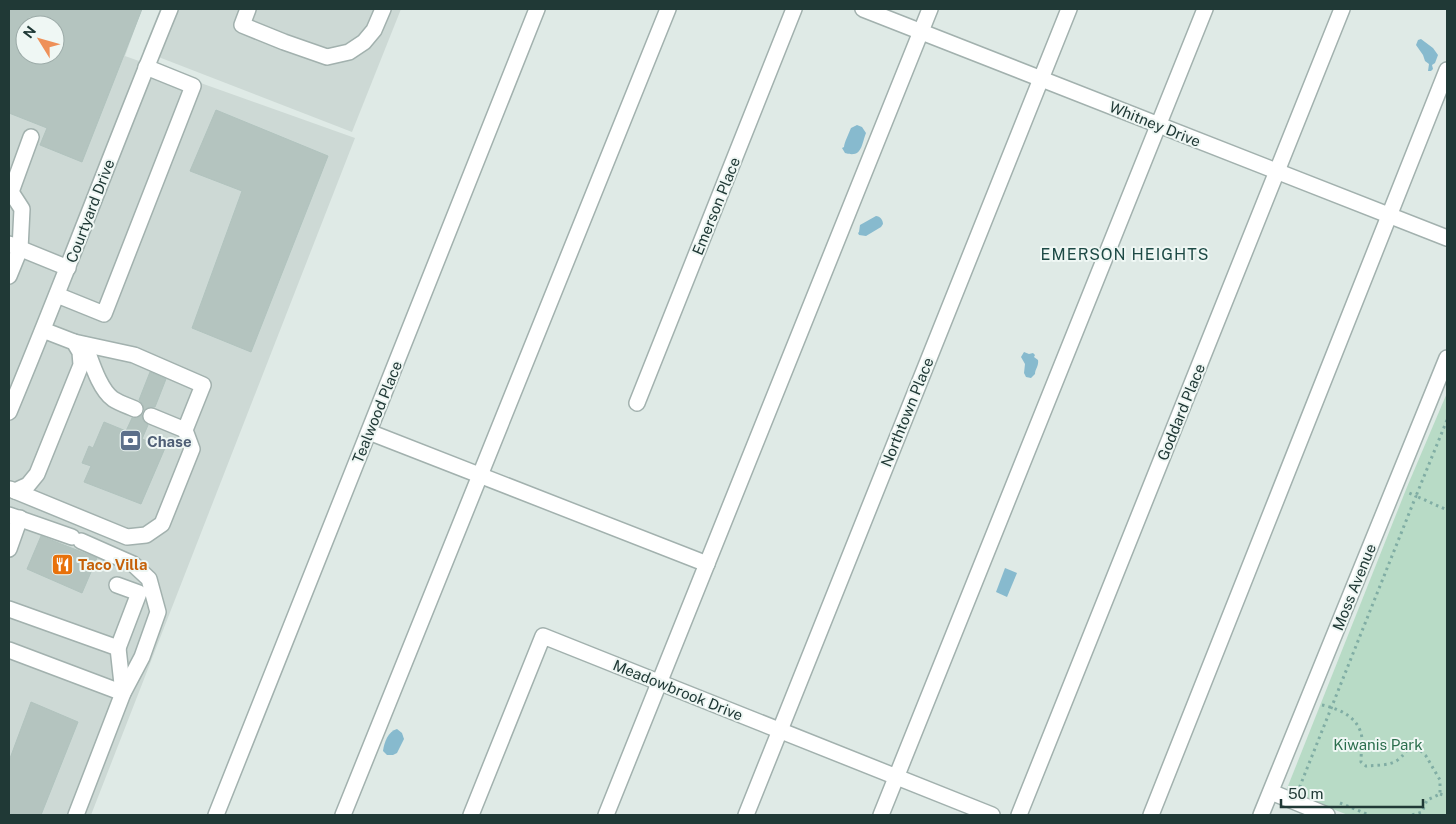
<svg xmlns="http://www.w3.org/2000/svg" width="1456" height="824" font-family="'Public Sans',sans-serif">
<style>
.built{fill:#cdd9d5;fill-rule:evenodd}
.green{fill:#b8dbc6}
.water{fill:#87bace}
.building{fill:#b4c4bf;stroke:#b1c3be;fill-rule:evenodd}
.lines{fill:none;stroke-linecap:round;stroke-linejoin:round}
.minor-casing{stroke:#a2b1ae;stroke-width:18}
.path{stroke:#80ada4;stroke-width:3;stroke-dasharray:2.5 4;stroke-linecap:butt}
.minor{stroke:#fff;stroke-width:15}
.labels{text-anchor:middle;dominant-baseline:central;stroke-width:4;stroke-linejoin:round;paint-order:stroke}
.street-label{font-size:15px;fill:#203936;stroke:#eff7f4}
.service-label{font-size:15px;font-weight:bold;fill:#4e5e75;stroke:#eff7f4;text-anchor:start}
.food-label{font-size:15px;font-weight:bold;fill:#c56008;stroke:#eff7f4;text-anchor:start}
.park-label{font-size:15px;fill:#2c6f4e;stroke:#eff7f4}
.neighbourhood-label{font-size:16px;letter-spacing:1px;fill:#1d4a45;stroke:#eff7f4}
</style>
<rect width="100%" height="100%" fill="#dfeae6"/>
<g class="built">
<path d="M9 9H142L125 56 355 138 91 815H9ZM25 25H55V55H25Z"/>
<polygon points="160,9 401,9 352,132 143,51"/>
</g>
<polygon class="green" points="1447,393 1447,815 1348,815 1286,791 1407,487"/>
<g class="water">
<polygon points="1421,39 1433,48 1438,55 1435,63 1432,65 1433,69 1431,71 1428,71 1429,64 1425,61 1423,55 1416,45 1418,40"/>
<path d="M857 125 862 127 866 133C861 146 862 158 845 153L842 148 844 147C844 143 849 133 851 128Z"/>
<path d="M876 216C880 216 883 220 883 224L881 227 866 236 859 235 858 233 859 232 860 225Z"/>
<path d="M1024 352 1029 354 1033 353 1035 355 1034 357 1038 360C1039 366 1035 369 1035 374L1031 378 1026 377 1024 373 1025 364 1021 357Z"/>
<polygon points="1005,568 1017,573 1007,597 996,592"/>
<path d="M397 729 402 733 404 739 397 753 393 755H387L383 751C384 743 388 731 397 729Z"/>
</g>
<g class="building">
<path d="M9 9H142L82 162 40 145 47 128 9 113ZM25 25H55V55H25Z"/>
<polygon points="216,110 328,156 251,352 192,328 242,191 190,171"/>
<polygon points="150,372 166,379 155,407 149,407 144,410 143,404 139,400"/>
<polygon points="142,415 143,421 148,425 142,439 165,448 141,504 84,482 91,466 82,463 89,446 93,448 104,422 126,431 132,418 137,418"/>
<polygon points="41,536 97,558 82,593 27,569"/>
<polygon points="31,702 78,722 41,815 18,815 9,813 9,761"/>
</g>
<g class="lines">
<defs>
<g id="minor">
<polyline points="248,9 242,25 284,42 327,57 349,52 364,42 374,30 383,9"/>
<polyline points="863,9 1447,238"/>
<polyline points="9,192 11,192 31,137"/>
<polyline points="9,244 68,268"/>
<polyline points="9,276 20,249 22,209 11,192"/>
<polyline points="57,295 104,314 193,86 146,67"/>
<path d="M85 345C91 360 99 389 113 399 119 403 128 406 135 409"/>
<polyline points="637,403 794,9"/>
<path d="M9 412C65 278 115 143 170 9"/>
<polyline points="151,416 185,430"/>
<polyline points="369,432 707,564"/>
<polyline points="10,489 15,491 28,485 37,474 81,365 80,352 74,342 43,330"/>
<polyline points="15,491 127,537 146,535 162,524 192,449 185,430 203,385 134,355 74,342"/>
<polyline points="9,515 72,537"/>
<polyline points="9,549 20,518"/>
<polyline points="117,585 139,593 118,648"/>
<polyline points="9,609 118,648 123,693 9,650"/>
<polyline points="1271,792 1327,815"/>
<polyline points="76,815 123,693 142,657 158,612 149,579 133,564 81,541"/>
<polyline points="216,815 537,9"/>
<polyline points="343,815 668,9"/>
<polyline points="471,815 543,636 992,815"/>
<polyline points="606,815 930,9"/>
<polyline points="746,815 1069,9"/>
<polyline points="881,815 1205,9"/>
<polyline points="1019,815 1342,9"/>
<polyline points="1151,815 1447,70"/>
<polyline points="1261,815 1447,358"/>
</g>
</defs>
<use href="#minor" class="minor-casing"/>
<g class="path">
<polyline points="1447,420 1416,496 1447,510"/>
<path d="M1322 705C1340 709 1359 717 1362 738 1362 745 1361 754 1361 762L1366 766C1377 765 1391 766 1399 759 1406 753 1406 749 1415 745L1426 756 1440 780V794L1427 800 1422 812 1412 815"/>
<polyline points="1301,787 1300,786 1416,496 1409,493"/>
<polyline points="1440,794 1447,796"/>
<polyline points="1340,803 1369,815"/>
</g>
<use href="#minor" class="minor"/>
</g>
<defs>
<symbol id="bank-square" viewBox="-11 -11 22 22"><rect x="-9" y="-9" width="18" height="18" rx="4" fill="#5c6f8a" stroke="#eff7f4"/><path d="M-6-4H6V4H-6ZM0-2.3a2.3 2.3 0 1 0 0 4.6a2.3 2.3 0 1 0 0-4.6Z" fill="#fff"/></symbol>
<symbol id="restaurant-square" viewBox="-11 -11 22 22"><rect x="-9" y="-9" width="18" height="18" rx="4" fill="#e8710a" stroke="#eff7f4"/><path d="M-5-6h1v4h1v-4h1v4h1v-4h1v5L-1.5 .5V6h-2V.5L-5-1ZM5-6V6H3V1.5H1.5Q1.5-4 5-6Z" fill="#fff"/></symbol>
</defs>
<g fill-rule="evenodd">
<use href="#bank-square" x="118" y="428" width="25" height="25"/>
<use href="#restaurant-square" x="50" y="552" width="25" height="25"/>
</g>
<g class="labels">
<g class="street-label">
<text transform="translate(1155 124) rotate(22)">Whitney Drive</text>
<text transform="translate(716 206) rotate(-68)">Emerson Place</text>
<text transform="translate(90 211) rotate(-69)">Courtyard Drive</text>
<text transform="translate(377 412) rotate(-68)">Tealwood Place</text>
<text transform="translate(907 412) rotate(-68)">Northtown Place</text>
<text transform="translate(1181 412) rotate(-68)">Goddard Place</text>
<text transform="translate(1354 587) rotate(-68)">Moss Avenue</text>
<text transform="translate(678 690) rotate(22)">Meadowbrook Drive</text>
</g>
<g class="service-label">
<text x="147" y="441">Chase</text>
</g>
<g class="food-label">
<text x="78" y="564">Taco Villa</text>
</g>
<g class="park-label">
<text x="1378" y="744">Kiwanis Park</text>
</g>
<g class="neighbourhood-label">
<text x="1125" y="254">EMERSON HEIGHTS</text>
</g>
</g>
<rect width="1456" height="824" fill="none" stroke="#203936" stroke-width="20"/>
<g transform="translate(40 40) rotate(307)"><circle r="24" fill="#eff7f4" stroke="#9caba8"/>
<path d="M0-4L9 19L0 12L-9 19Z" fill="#ee9058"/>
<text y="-8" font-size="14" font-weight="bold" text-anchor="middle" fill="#203936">N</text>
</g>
<path d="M1281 799v8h142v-8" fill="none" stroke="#203936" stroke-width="2.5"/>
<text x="1288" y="799" font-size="15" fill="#203936" stroke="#eff7f4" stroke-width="4" paint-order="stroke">50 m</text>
</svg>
